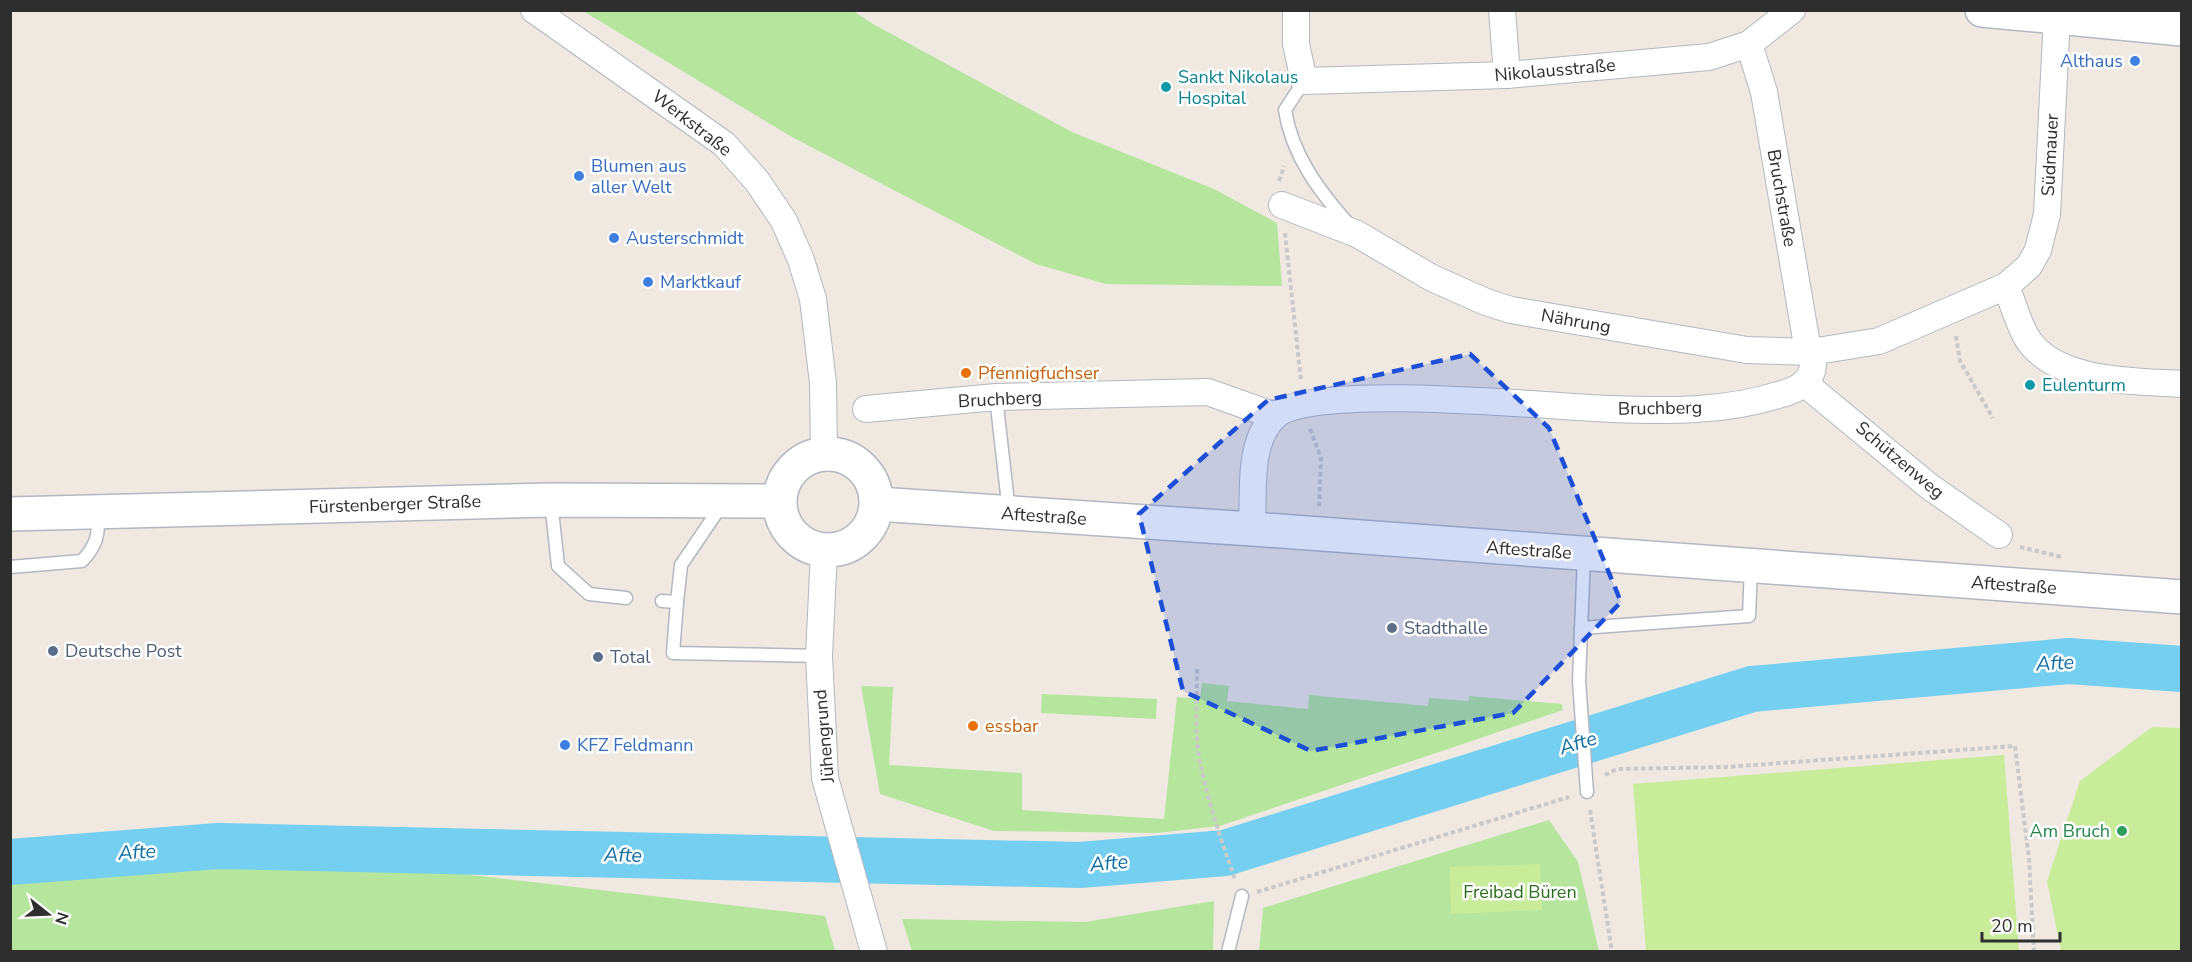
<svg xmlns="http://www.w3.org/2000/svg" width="2192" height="962" font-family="'Nunito Sans',sans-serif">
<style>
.green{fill:#b6e59e}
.pitch{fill:#c9ec9a}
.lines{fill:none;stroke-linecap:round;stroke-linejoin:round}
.river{stroke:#75cff0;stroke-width:46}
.lane-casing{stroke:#b4b7c1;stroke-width:15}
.street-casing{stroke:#b4b7c1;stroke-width:28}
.secondary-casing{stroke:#b4b7c1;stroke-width:36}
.path{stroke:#c9c9c9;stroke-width:4;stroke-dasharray:4.5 3;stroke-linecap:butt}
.lane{stroke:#fff;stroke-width:12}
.street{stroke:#fff;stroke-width:26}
.secondary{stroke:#fff;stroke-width:33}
.marked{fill:#1d4ed8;fill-opacity:0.2;stroke:#1d4ed8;stroke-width:4.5;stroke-dasharray:12 8;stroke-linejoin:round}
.shop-dot{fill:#3f7fe0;stroke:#fff;stroke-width:2}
.culture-dot{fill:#0f9aa8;stroke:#fff;stroke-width:2}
.food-dot{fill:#e8710a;stroke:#fff;stroke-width:2}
.service-dot{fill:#5c6f8a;stroke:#fff;stroke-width:2}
.leisure-dot{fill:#2e9e5b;stroke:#fff;stroke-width:2}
.labels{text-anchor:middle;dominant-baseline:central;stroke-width:5;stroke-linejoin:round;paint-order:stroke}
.shop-label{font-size:18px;fill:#366cbe;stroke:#fff;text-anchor:start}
.street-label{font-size:18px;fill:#2e2e2e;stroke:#fff}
.culture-label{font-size:18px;fill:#0d838f;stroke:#fff;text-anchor:start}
.food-label{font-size:18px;fill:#c56008;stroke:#fff;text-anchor:start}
.service-label{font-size:18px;fill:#4e5e75;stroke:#fff;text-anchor:start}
.leisure-label{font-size:18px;fill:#27864d;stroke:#fff;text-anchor:end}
.park-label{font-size:18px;fill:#2c6e1b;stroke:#fff}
.water-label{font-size:20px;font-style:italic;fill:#0d6fa3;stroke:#fff}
</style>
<rect width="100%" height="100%" fill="#efe9e1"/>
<g class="green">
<polygon points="583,11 853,11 873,24 1072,132 1214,189 1277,223 1282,286 1106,284 1036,264 790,136"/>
<polygon points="1202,683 1229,686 1227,701 1308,709 1309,695 1428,706 1429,698 1468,701 1469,696 1562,704 1563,710 1220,826 1184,830 1156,833 994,831 880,794 861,686 893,687 889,765 1022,773 1022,810 1164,819 1177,697 1200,699"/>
<polygon points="1042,694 1157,699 1156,719 1041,713"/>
<polygon points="1549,820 1578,862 1599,951 1259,952 1263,908"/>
<polygon points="377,864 825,916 835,951 11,951 11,880 207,865"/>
<polygon points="1214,901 1213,951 912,951 902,919 1085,922"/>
</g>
<g class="pitch">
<polygon points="2152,727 2181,728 2181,951 2061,951 2047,881 2080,781"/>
<polygon points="2004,755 2019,951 1646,951 1633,784"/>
<polygon points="1540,864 1542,910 1451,914 1450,867"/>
</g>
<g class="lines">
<polyline class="river" points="10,862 218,846 1080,865 1225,853 1752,689 2069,661 2182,669"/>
<defs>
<g id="lane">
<path d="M1304 81 1285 110C1292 156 1320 192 1350 226"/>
<polyline points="996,397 1009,512"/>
<polyline points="551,501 558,566 589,594 626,598"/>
<polyline points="1584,555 1579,681 1587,792"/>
<path d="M10 567 82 561C96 546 100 534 97 514"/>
<polyline points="662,601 677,602 673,653 819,656"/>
<polyline points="677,602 681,565 721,506"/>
<polyline points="1581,628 1749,616 1751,567"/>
<polyline points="1228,952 1242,896"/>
</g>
<g id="street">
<polyline points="534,10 724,144 757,181 784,221 801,260 813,299 823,383 824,454"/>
<polyline points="1296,10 1296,44 1304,81 1507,75 1709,57 1749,44 1792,10"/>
<polyline points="1502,10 1507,75"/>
<polyline points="1282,205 1357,234 1432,278 1486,302 1511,310 1747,350 1811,352 1879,341 2006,286 2029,266 2038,250 2047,214 2056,36 2054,10"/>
<path d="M2006 286C2013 303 2018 323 2027 338 2055 383 2135 381 2182 384"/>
<polyline points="1804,383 1930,487 1999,535"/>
<polyline points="866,409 996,397 1208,392 1275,416"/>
<path d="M1252 529C1254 494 1247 442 1275 416 1312 382 1552 407 1612 409 1667 411 1725 412 1778 395 1794 391 1812 384 1813 365L1806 339 1764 92 1749 44"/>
<polyline points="824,551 819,656 825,778 874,952"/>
</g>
<g id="secondary">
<polyline points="1982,10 2182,29"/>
<circle cx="828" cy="502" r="48"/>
<polyline points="877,504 1252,529 2182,597"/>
<polyline points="10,514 551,500 779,501"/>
</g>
</defs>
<use href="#lane" class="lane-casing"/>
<use href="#street" class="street-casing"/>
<use href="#secondary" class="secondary-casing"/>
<g class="path">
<polyline points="1279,181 1284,166"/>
<polyline points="1285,233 1301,381"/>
<polyline points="1956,336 1960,361 1993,418"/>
<polyline points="1310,429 1321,458 1319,507"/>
<polyline points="2020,547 2062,557"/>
<path d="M1197 669C1197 701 1194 735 1201 767 1209 805 1222 843 1235 879"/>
<polyline points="1605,775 1617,769 1726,767 2015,746 2029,859 2034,952"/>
<polyline points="1590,810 1612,952"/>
<polyline points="1257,892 1569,797"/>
</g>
<use href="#lane" class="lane"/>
<use href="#street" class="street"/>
<use href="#secondary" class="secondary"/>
</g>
<path class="marked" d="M1470 354 1549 428 1621 602 1513 713 1311 751 1183 691 1139 514 1268 400Z"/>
<g class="shop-dot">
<circle cx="2135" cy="61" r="6"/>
<circle cx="579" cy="176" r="6"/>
<circle cx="614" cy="238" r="6"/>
<circle cx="648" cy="282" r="6"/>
<circle cx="565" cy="745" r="6"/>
</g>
<g class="culture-dot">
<circle cx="1166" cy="87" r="6"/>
<circle cx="2030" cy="385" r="6"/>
</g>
<g class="food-dot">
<circle cx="966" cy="373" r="6"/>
<circle cx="973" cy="726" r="6"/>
</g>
<g class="service-dot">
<circle cx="1392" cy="628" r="6"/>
<circle cx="53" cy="651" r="6"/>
<circle cx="598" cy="657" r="6"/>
</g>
<circle class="leisure-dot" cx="2122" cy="831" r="6"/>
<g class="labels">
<g class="shop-label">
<text x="2123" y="61" text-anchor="end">Althaus</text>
<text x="591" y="166">Blumen aus<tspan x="591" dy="21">aller Welt</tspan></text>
<text x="626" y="238">Austerschmidt</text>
<text x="660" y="282">Marktkauf</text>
<text x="577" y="745">KFZ Feldmann</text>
</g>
<g class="street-label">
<text transform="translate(1555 70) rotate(-5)">Nikolausstraße</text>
<text transform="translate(692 123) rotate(38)">Werkstraße</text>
<text transform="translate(2050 155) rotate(-87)">Südmauer</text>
<text transform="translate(1782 198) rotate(80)">Bruchstraße</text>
<text transform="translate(1576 321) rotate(10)">Nährung</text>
<text transform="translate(1000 399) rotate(-3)">Bruchberg</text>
<text transform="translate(1660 408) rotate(-1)">Bruchberg</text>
<text transform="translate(1900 460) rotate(40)">Schützenweg</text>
<text transform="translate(395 504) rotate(-2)">Fürstenberger Straße</text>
<text transform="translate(1044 516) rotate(4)">Aftestraße</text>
<text transform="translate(1529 550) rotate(4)">Aftestraße</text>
<text transform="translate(2014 585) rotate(4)">Aftestraße</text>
<text transform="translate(824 736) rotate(-95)">Jühengrund</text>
</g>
<g class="culture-label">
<text x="1178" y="77">Sankt Nikolaus<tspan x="1178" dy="21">Hospital</tspan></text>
<text x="2042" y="385">Eulenturm</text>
</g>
<g class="food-label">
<text x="978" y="373">Pfennigfuchser</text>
<text x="985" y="726">essbar</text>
</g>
<g class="service-label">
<text x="1404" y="628">Stadthalle</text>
<text x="65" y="651">Deutsche Post</text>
<text x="610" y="657">Total</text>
</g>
<g class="leisure-label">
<text x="2110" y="831">Am Bruch</text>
</g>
<g class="park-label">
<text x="1520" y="892">Freibad Büren</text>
</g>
<g class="water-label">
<text transform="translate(2055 663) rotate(-3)">Afte</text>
<text transform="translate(1578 743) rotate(-17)">Afte</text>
<text transform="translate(137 852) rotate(-4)">Afte</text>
<text transform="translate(623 855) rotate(1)">Afte</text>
<text transform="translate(1109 863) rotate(-5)">Afte</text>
</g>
</g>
<rect width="2192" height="962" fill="none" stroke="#2e2e2e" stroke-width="24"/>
<g transform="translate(48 914) rotate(108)" stroke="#ffffff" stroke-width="4.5" paint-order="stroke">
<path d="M0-4.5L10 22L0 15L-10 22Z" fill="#2e2e2e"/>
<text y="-9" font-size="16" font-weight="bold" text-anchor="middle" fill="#2e2e2e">N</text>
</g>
<path d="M1982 932v9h78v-9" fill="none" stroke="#2e2e2e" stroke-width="3"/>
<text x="1991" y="932" font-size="18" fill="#2e2e2e" stroke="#ffffff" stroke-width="4.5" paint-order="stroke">20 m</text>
</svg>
